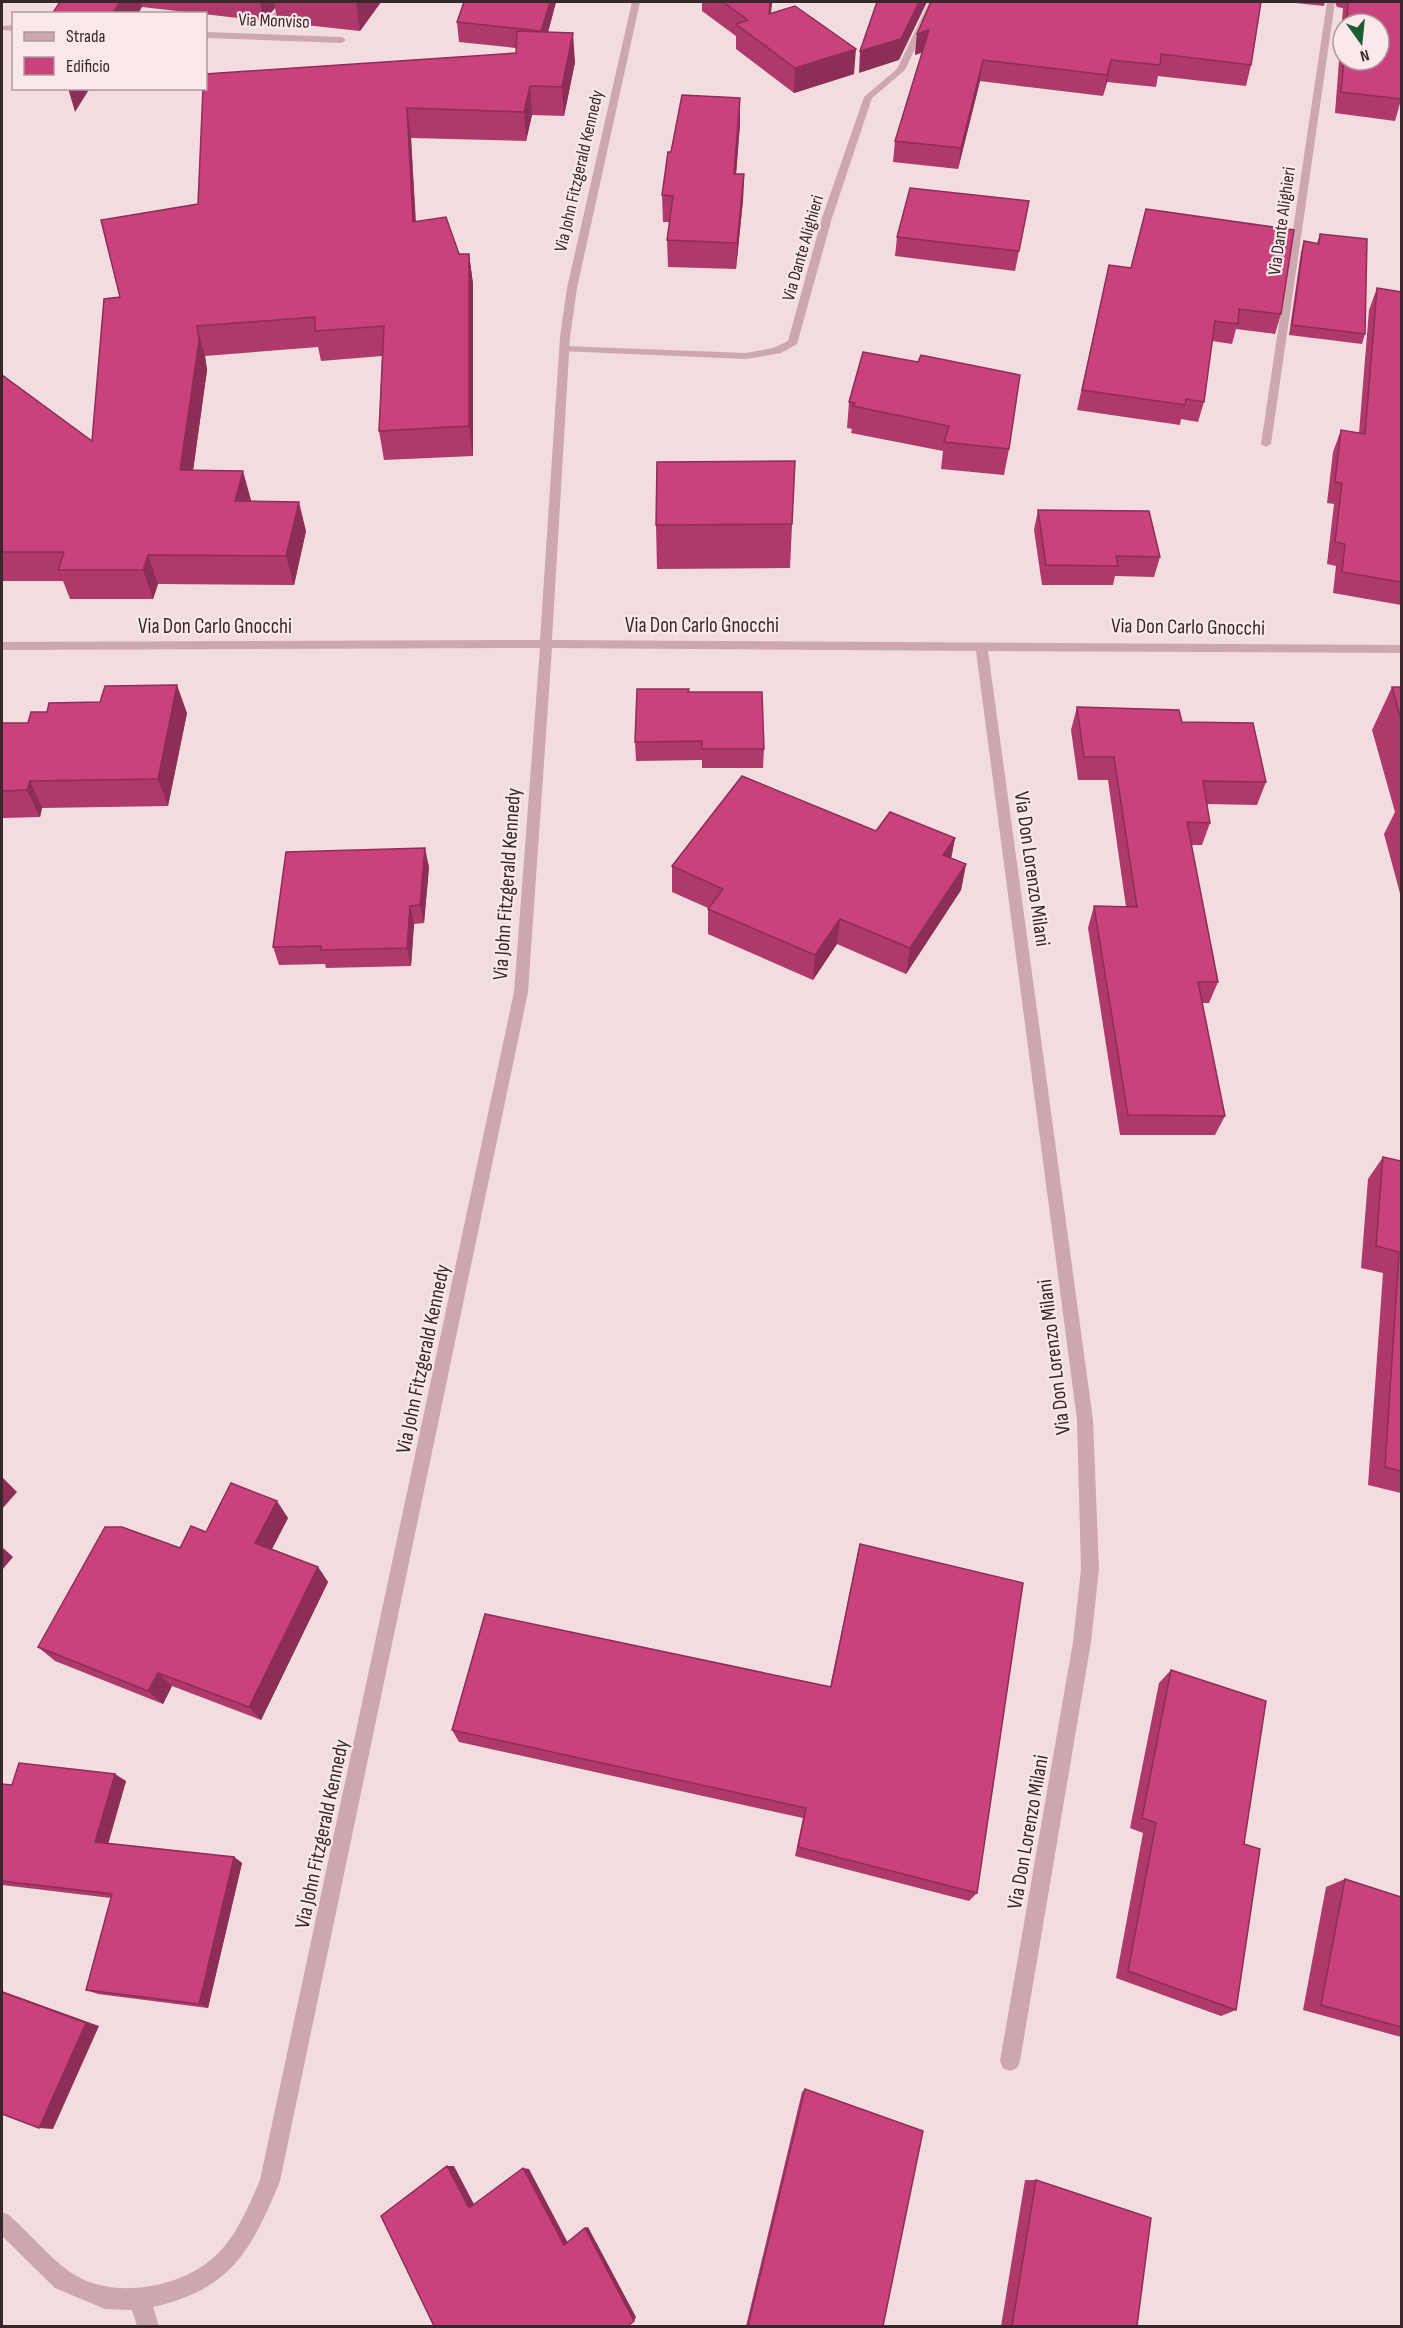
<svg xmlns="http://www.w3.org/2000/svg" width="1403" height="2328" font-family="'Sofia Sans Condensed',sans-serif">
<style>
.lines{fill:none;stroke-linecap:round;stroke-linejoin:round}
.service{fill:#cca7ae;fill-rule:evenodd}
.minor{fill:#cca7ae;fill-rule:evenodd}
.wall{fill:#ae396a;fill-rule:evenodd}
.shaded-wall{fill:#8d2e56}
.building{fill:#ca427b;stroke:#8d2e56;stroke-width:1.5}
.labels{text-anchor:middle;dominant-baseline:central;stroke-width:4.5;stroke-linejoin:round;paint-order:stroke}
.far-street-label{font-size:18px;fill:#38282d;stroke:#fae8ea}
.street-label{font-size:21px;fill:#38282d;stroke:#fae8ea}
</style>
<rect width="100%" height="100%" fill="#f3dcdf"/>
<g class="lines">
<g class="service">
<polygon points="284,2 292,2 271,27 265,27 265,23"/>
<polygon points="929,2 937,2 905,70 872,98 832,218 797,344 781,353 746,359 560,351 560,347 564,346 746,353 773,348 788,341 822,218 864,97 897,69"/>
<polygon points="1327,2 1335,2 1271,444 1266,447 1261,444"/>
</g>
<g class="minor">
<path d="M632 2H640L577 288 570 337 552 640 1402 645V653L988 651 1093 1420 1099 1569 1091 1642 1020 2061 1017 2068 1010 2071 1003 2068 1000 2061 1073 1642 1081 1569 1077 1420 976 651 552 648 528 992 280 2181C251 2251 232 2289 153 2307L159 2326H137L132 2310 105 2309 55 2288 2 2236V2212L9 2215C29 2233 48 2256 70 2272 110 2300 177 2289 212 2259 236 2239 248 2207 260 2180L514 992 540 648 2 650V642L540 640 560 337 567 288Z"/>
<polygon points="14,25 14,31 2,30 2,26"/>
<polygon points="206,32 342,37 346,40 342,43 206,38"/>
</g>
</g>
<g class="wall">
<polygon points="60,2 381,2 360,31 278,22 275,8 264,21 142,7"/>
<polygon points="464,2 556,2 548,32 575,62 564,116 532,115 526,141 411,138 416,222 459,254 469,254 473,284 473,456 384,460 379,431 382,356 321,361 318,347 205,356 207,370 193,470 251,500 251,502 306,531 294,585 158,584 153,599 70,599 63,581 2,581 2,375 92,441 120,297 198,204 516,53 516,48 459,42 457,22"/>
<polygon points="702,2 772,2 771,13 854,74 794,93 736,49 736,36 702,11"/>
<polygon points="931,2 1251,65 1246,86 1158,76 1156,87 1107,82 1103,96 980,81 958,169 893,162 895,141 922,52 915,55 917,34"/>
<polygon points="1286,2 1325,2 1324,6"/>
<path d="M1335 2H1401V100L1395 121 1335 113 1343 8 1337 7ZM1343 24H1379V60H1343Z"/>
<polygon points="740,124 736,174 744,174 743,200 736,269 668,267 667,240 670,222 663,222 662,195 671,152"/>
<polygon points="1025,221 1015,271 895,256 897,237"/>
<polygon points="1320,234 1365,334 1362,344 1289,335 1301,252 1304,241 1317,243"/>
<polygon points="1109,265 1281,314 1275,334 1236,329 1232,344 1212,341 1204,402 1198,422 1181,419 1180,425 1077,410"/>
<polygon points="1377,288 1401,292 1401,605 1333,593 1336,566 1327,564 1334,504 1327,503 1333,452 1341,430 1359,433 1369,310"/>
<polygon points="863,352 1009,449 1004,475 941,469 943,451 851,433 852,429 847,428 849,402"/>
<polygon points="795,461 790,568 657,569 656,525"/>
<polygon points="1038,510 1160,557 1154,577 1115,576 1113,585 1042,585 1034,530"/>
<polygon points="1392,687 1401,687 1401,897 1384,834 1395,812 1372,730"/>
<polygon points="688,692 764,749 763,768 702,768 702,760 636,761 635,742"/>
<polygon points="1077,707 1182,722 1266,782 1257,805 1207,804 1210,823 1202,845 1191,845 1218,982 1209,1003 1202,1003 1225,1116 1215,1135 1120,1135 1088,928 1094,906 1126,907 1108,780 1078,780 1071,730"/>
<polygon points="187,713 168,806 42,808 40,817 2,818 2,723 28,723"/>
<polygon points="876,831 955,838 951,858 966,864 961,890 906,974 837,944 813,980 708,934 708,908 672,892 672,866"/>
<polygon points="429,867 424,923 414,924 411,966 326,968 325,964 279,965 273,947"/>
<polygon points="1383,1157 1401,1161 1401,1493 1368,1485 1383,1273 1361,1268 1368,1179"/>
<polygon points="288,1518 272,1549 318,1567 328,1582 261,1720 172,1686 163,1704 55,1661 38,1647 180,1548 206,1532"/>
<polygon points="860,1544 977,1893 969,1901 795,1856 803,1818 459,1742 452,1730 830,1687"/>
<polygon points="1171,1670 1244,1844 1236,2010 1221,2016 1116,1978 1143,1833 1130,1828 1159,1683"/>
<polygon points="126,1781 108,1843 234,1857 242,1863 208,2008 98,1994 86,1990 111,1898 2,1885 2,1784 12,1785"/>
<polygon points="1345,1879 1401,1897 1401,2037 1303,2010 1326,1887"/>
<polygon points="805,2089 883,2326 746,2326 802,2092"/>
<polygon points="1025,2180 1036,2180 1137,2326 1001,2326"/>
</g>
<g class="shaded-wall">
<polygon points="120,2 141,2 142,7 138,14 112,14"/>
<polygon points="260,2 274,2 275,8 264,21"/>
<polygon points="356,2 381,2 360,31"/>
<polygon points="550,2 556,2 543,51 541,31"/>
<polygon points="770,2 772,2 768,39 769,14"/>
<polygon points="919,2 927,2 899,60 859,73 860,51"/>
<polygon points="929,30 927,51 915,55 917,34"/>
<polygon points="573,33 575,62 564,116 562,87"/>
<polygon points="856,49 854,74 794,93 795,68"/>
<polygon points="983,60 980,81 958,169 961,148"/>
<polygon points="1111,60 1107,82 1103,96 1107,75"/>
<polygon points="530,86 532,115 526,141 524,112"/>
<polygon points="68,88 90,88 75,112"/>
<polygon points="740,98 740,124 734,200 734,174"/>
<polygon points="407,108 411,138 417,252 413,222"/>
<polygon points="744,174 743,200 736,269 737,243"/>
<polygon points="469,254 473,284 473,456 469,426"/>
<polygon points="197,326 205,356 207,370 189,500 180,470"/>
<polygon points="243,471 251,500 243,531 235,501"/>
<polygon points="299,502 306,531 294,585 286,556"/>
<polygon points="148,555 158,584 153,599 143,570"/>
<polygon points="177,685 187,713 168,806 158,779"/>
<polygon points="30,781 42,808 40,817 27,790"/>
<polygon points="955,838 950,864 943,855"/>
<polygon points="425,848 429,867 424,923 420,905"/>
<polygon points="966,864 961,890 906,974 910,948"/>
<polygon points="410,906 414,924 411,966 407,948"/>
<polygon points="840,919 837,944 813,980 815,955"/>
<polygon points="2,1477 17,1492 2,1509"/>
<polygon points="277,1501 288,1518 266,1560 255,1543"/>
<polygon points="2,1547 13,1557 2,1570"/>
<polygon points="318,1567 328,1582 261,1720 249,1707"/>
<polygon points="158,1673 172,1686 163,1704 148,1691"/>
<polygon points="115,1774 126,1781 107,1848 95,1842"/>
<polygon points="234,1857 242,1863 208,2008 199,2004"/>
<polygon points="2,1991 99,2026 53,2129 39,2128"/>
<polygon points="447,2166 454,2166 476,2208 469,2208"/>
<polygon points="523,2168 529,2169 568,2243 564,2245"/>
<polygon points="588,2227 636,2317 634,2321 585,2228"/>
</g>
<g class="building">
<polygon points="60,2 120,2 112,14 52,14"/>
<polygon points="464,2 550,2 541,31 457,22"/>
<polygon points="723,2 770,2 769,14 795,6 856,49 795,68 736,24 748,20"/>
<polygon points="877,2 919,2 901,39 860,51"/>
<polygon points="931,2 1261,2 1251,65 1161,54 1160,65 1111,60 1107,75 983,60 961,148 895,141 929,30 917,34"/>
<polygon points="1348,2 1401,2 1401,99 1341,92 1344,60 1379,60 1379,24 1347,24"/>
<polygon points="517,31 573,33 562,87 530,86 524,112 407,108 413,222 446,217 459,254 469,254 469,426 379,431 384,326 315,331 315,317 197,326 199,341 180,470 243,471 235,501 299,502 286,556 148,555 143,570 58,570 64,552 2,552 2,375 92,441 104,299 120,297 101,220 198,204 203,88 206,88 206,74 516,53"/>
<polygon points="682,95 740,98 734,174 744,174 737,243 667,240 673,196 662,195 668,152 671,152"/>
<polygon points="910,188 1029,201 1019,251 897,237"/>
<polygon points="1146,209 1294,230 1281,314 1239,309 1238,324 1215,321 1204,402 1186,399 1185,405 1082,390 1109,265 1131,268"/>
<polygon points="1320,234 1367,239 1365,334 1292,325 1304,241 1319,244"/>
<polygon points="1377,288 1401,292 1401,582 1342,572 1345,544 1335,542 1342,483 1335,482 1341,430 1365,434"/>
<polygon points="863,352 918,362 921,355 1020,375 1009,449 944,442 949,426 853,406 855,403 849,402"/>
<polygon points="795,461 792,524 656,525 657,462"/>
<polygon points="1038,510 1149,511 1160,557 1116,556 1118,566 1046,565"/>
<polygon points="177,685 158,779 30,781 27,790 2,791 2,723 28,723 31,712 47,712 49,703 100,702 105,686"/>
<polygon points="1392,687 1401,687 1401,720"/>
<polygon points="637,689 689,689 688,692 762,692 764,749 702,749 702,741 635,742"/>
<polygon points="1077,707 1179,710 1182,722 1253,723 1266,782 1203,781 1210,823 1187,822 1218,982 1198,982 1225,1116 1128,1115 1094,906 1137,907 1114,757 1084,757"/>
<polygon points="742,776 876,831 890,812 955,838 943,855 966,864 910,948 840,919 815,955 708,909 723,889 672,866"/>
<polygon points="425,848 420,905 410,906 407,948 321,950 321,946 273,947 286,852"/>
<polygon points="1383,1157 1401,1161 1401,1471 1385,1467 1399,1252 1376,1246"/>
<polygon points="231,1483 277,1501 255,1543 318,1567 249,1707 158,1673 148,1691 38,1647 105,1527 122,1527 180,1548 191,1526 206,1532"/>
<polygon points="860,1544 1023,1583 977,1893 798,1847 806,1808 452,1730 485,1614 831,1687"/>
<polygon points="1171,1670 1266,1701 1244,1844 1260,1849 1236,2010 1128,1971 1156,1823 1142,1818"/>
<polygon points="19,1763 115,1774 95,1842 234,1857 199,2004 86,1990 112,1894 2,1881 2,1784 12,1785"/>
<polygon points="1345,1879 1401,1897 1401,2027 1321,2005"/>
<polygon points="2,1992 86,2023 39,2128 2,2114"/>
<polygon points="805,2089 923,2131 883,2326 748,2326"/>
<polygon points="447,2166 469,2208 523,2168 564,2245 585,2228 634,2321 628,2326 434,2326 381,2216"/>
<polygon points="1036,2180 1151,2218 1137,2326 1012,2326"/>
</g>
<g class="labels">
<g class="far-street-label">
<text transform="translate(274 21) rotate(2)">Via Monviso</text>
<text transform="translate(579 171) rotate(-77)">Via John Fitzgerald Kennedy</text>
<text transform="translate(1282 221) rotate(-82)">Via Dante Alighieri</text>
<text transform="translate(803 248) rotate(-74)">Via Dante Alighieri</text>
</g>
<g class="street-label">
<text x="702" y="625">Via Don Carlo Gnocchi</text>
<text x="215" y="626">Via Don Carlo Gnocchi</text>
<text transform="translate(1188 627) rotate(1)">Via Don Carlo Gnocchi</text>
<text transform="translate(1032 869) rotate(82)">Via Don Lorenzo Milani</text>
<text transform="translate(507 884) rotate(-86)">Via John Fitzgerald Kennedy</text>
<text transform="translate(1054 1357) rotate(-97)">Via Don Lorenzo Milani</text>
<text transform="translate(423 1359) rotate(-78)">Via John Fitzgerald Kennedy</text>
<text transform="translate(1028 1832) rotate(-80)">Via Don Lorenzo Milani</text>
<text transform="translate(322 1834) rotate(-78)">Via John Fitzgerald Kennedy</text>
</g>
</g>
<rect width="1403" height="2328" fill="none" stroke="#38282d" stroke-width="6"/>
<rect x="12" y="12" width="195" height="78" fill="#fae8ea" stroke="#ac9b9e" stroke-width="1.5"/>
<rect x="24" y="32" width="30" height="9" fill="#cca7ae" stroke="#ac9b9e" stroke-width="1.5"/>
<text x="66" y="42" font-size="18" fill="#38282d">Strada</text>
<rect x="24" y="57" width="30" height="18" fill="#ca427b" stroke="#ac9b9e" stroke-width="1.5"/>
<text x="66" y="72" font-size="18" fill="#38282d">Edificio</text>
<g transform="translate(1361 42) rotate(165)"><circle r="28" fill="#fae8ea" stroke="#ac9b9e" stroke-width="1.5"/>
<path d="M0-4.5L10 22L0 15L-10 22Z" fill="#1c5b35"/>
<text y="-9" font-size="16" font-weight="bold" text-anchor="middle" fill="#38282d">N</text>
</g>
</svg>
